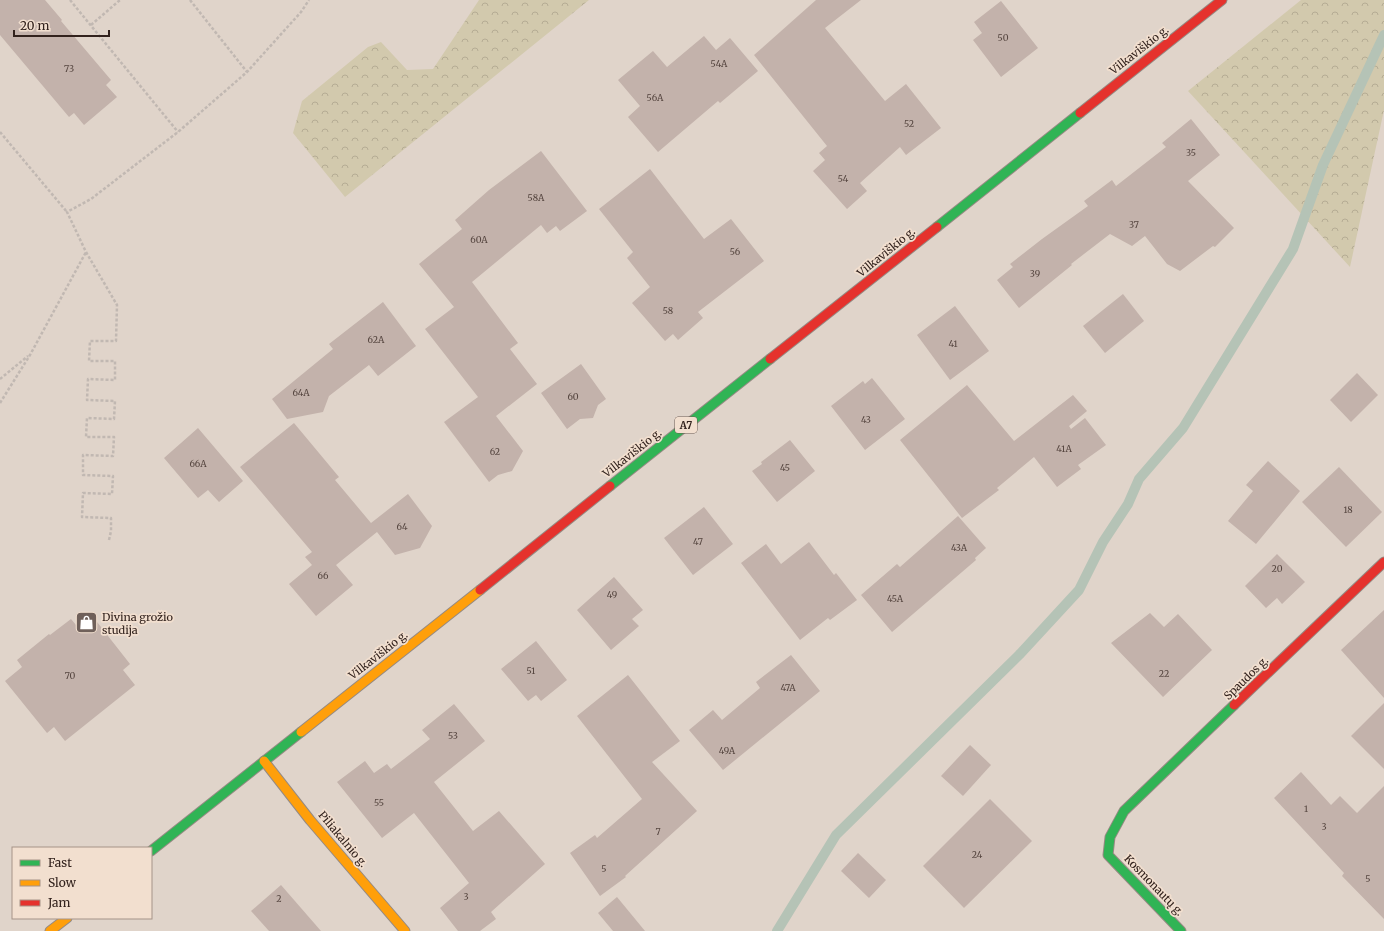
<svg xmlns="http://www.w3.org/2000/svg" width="1384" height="931" font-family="Merriweather,serif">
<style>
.forest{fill:url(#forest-crowns)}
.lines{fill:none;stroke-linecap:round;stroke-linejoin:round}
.stream{stroke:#b5c3b6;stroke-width:10}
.building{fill:#c3b2ab}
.fast-casing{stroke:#958a83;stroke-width:11}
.slow-casing{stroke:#958a83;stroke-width:11}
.jam-casing{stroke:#958a83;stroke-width:11}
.path{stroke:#c1b8b2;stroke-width:2.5;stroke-dasharray:3 2;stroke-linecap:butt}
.fast{stroke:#30b455;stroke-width:9}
.slow{stroke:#ff9f0a;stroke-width:9}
.jam{stroke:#e5322d;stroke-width:9}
.labels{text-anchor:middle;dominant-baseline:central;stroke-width:3.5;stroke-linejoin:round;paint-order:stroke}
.number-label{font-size:9px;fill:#564640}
.shield{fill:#f2dfcf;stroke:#6c5b52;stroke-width:1}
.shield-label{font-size:10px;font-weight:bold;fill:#32221d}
.street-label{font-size:11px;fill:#32221d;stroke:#f2dfcf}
.poi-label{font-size:11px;fill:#32221d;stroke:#f2dfcf;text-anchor:start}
</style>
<defs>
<pattern id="forest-crowns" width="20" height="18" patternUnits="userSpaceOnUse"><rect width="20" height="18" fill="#d2c9ad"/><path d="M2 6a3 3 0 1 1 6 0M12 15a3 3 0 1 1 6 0" fill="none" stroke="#b5ac94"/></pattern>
</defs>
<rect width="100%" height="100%" fill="#e0d4ca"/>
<g class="forest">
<polygon points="479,0 589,0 345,197 293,133 302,101 368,47 381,42 407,70 433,69"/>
<polygon points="1301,0 1384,0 1384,110 1350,267 1188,91"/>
</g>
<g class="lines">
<polyline class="stream" points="777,931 836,835 1019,655 1079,590 1103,542 1128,504 1139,479 1183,428 1293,249 1323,165 1384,35"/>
</g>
<g class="building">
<polygon points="0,0 45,0 62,20 61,21 111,80 106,85 117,97 84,125 74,113 69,117 0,35"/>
<polygon points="816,0 861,0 825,28 885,101 906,84 941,128 906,155 900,147 860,183 867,191 847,209 813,171 825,160 819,153 827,146 754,55"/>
<polygon points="1001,1 1038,48 1001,77 973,40 982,33 974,22"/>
<polygon points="704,36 716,50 730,38 758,71 720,103 718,101 658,152 628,117 640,106 618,80 653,51 667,67"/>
<polygon points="1191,119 1220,155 1188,181 1234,228 1215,247 1213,246 1180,271 1167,264 1145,236 1132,246 1110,234 1071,264 1072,265 1019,308 997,280 1013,267 1010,264 1042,239 1088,206 1084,201 1112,180 1116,186 1166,147 1162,143"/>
<polygon points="541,151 587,211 560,231 556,226 547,233 541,225 472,282 518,343 510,349 537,384 496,416 523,451 512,471 498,475 489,482 444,422 478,397 425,329 454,307 419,264 462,229 455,220 489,190"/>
<polygon points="650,169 704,239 731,219 764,261 698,312 703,318 678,340 673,334 665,341 632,303 650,287 627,258 633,252 599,209"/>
<polygon points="1123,294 1144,321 1105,353 1083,326"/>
<polygon points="383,302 416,346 378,376 369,365 329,396 323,412 287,419 272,399 333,349 329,344"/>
<polygon points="955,306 989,351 950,380 917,335"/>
<polygon points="581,364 606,399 598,405 593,418 580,419 567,429 541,393"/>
<polygon points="1357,373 1378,395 1351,422 1330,400"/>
<polygon points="872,378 905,419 865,450 831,406 863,381 865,384"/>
<polygon points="967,385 1014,441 1073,395 1087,411 1069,426 1071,429 1085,418 1106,445 1078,465 1081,469 1057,487 1034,457 997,488 999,490 962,518 900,440"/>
<polygon points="294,423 339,477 335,480 371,523 408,494 432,526 420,548 395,555 377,532 336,565 353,585 316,616 289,584 312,565 305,557 312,552 240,467"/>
<polygon points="198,428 243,481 219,502 208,490 198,498 164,458"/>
<polygon points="790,440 815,471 777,502 752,471 762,464 761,462"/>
<polygon points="1268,461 1300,491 1256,544 1228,521 1253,491 1246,485"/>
<polygon points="1339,467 1382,512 1346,547 1302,502"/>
<polygon points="704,507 733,544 693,575 664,538"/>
<polygon points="958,516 986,548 975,558 976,560 892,632 861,595 897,564 900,567"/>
<polygon points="809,542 834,575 836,573 857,600 830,620 828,618 800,640 741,563 766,544 781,564"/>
<polygon points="1277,554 1305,582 1282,604 1277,598 1266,608 1245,586"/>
<polygon points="614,577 643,610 632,619 639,626 611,650 577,610"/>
<polygon points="1384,610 1384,698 1341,650"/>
<polygon points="90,613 130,664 123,670 135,685 65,741 54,727 47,733 5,681 22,667 17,660 49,634 50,635 71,619 76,625"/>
<polygon points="1150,613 1164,627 1178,614 1212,650 1163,697 1111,643"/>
<polygon points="536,641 567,680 541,701 536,695 528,701 501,669"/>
<polygon points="791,655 820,691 723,770 689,730 713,710 722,720 760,688 756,682"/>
<polygon points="628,675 680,741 652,762 697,811 625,876 626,877 600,896 570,853 595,835 597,838 642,799 577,716"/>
<polygon points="1384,703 1384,769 1351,736"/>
<polygon points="454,704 485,741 434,782 473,831 499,811 545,864 491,912 496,919 480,931 458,931 440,908 469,883 414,813 382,838 337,782 365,761 374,773 387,764 391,769 430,739 422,730"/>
<polygon points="970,745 991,765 963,796 941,776"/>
<polygon points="1301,772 1331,805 1340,796 1357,813 1384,786 1384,919 1342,876 1344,873 1274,798"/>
<polygon points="990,799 1032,841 964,908 923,866"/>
<polygon points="858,853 886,880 869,898 841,871"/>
<polygon points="281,885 321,931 269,931 251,911"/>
<polygon points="617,897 645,931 613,931 598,913"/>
</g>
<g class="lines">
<defs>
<g id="fast">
<polyline points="937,227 1080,113"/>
<polyline points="610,486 770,359"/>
<polyline points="151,851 301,732"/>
<polyline points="1181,931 1108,855 1110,837 1124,811 1234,705"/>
</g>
<g id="slow">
<polyline points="301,732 480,590"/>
<polyline points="264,761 310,820 405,931"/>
<polyline points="50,931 67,918"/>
</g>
<g id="jam">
<polyline points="1080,113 1222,0"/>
<polyline points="770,359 937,227"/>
<polyline points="480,590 610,486"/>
<polyline points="1234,705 1384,562"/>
</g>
</defs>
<use href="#fast" class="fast-casing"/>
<use href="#slow" class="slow-casing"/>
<use href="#jam" class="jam-casing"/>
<g class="path">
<polyline points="70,0 178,132"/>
<polyline points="190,0 247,72"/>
<polyline points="91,25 120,0"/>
<polyline points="0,132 67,212"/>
<polyline points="0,379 28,356"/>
<polyline points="0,403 30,355 86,252"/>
<polyline points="109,540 111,531 111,518 82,517 83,493 112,494 113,476 83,475 83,455 113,456 114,437 86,437 87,418 114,419 115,401 87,400 88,379 115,380 115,361 89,361 90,341 116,341 117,305 86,252 67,212 91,199 178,132 247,72 301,12 309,0"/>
</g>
<use href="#fast" class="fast"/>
<use href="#slow" class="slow"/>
<use href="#jam" class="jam"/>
</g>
<defs>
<symbol id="shop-square" viewBox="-11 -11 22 22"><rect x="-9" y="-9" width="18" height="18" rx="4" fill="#6f605a" stroke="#f2dfcf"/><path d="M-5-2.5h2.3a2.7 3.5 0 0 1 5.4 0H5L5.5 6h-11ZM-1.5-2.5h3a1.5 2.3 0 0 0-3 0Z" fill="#fff"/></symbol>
</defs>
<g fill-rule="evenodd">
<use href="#shop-square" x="74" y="610" width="25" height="25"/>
</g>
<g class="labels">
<g class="number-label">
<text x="1003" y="37">50</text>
<text x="719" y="63">54A</text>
<text x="69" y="68">73</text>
<text x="655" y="97">56A</text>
<text x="909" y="123">52</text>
<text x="1191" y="152">35</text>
<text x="843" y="178">54</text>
<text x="536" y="197">58A</text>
<text x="1134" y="224">37</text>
<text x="479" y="239">60A</text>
<text x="735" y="251">56</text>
<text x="1035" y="273">39</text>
<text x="668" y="310">58</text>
<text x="376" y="339">62A</text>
<text x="953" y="343">41</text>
<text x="301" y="392">64A</text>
<text x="573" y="396">60</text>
<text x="866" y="419">43</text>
<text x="1064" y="448">41A</text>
<text x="495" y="451">62</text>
<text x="198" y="463">66A</text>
<text x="785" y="467">45</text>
<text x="1348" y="509">18</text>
<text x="402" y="526">64</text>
<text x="698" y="541">47</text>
<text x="959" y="547">43A</text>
<text x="1277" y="568">20</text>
<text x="323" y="575">66</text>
<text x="612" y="594">49</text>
<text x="895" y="598">45A</text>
<text x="531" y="670">51</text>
<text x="1164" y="673">22</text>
<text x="70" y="675">70</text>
<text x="788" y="687">47A</text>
<text x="453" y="735">53</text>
<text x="727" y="750">49A</text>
<text x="379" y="802">55</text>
<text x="1306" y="808">1</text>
<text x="1324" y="826">3</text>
<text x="658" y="831">7</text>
<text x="977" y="854">24</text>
<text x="604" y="868">5</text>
<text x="1368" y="878">5</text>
<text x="466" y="896">3</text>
<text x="279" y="898">2</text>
</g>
<rect class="shield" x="675" y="417" width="22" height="16" rx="3"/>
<g class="shield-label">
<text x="686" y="425">A7</text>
</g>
<g class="street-label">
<text transform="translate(1139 50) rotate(-38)">Vilkaviškio g.</text>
<text transform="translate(886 252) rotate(-39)">Vilkaviškio g.</text>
<text transform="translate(632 453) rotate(-38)">Vilkaviškio g.</text>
<text transform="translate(378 655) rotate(-38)">Vilkaviškio g.</text>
<text transform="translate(1246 678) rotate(-44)">Spaudos g.</text>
<text transform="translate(343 839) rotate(50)">Piliakalnio g.</text>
<text transform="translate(1154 885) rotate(46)">Kosmonautų g.</text>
</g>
<g class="poi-label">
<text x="102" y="617">Divina grožio<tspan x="102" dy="13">studija</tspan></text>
</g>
</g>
<rect x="12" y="847" width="140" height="72" fill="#f2dfcf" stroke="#a59388"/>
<rect x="20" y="860" width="20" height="6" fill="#30b455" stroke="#a59388"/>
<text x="48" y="867" font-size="12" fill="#32221d">Fast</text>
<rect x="20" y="880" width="20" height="6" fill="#ff9f0a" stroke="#a59388"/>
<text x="48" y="887" font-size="12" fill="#32221d">Slow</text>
<rect x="20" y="900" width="20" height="6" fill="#e5322d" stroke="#a59388"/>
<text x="48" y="907" font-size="12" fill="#32221d">Jam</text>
<path d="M14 30v6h95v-6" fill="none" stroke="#32221d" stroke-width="2"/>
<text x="20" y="30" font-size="12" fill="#32221d" stroke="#f2dfcf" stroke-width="3" paint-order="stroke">20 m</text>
</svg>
